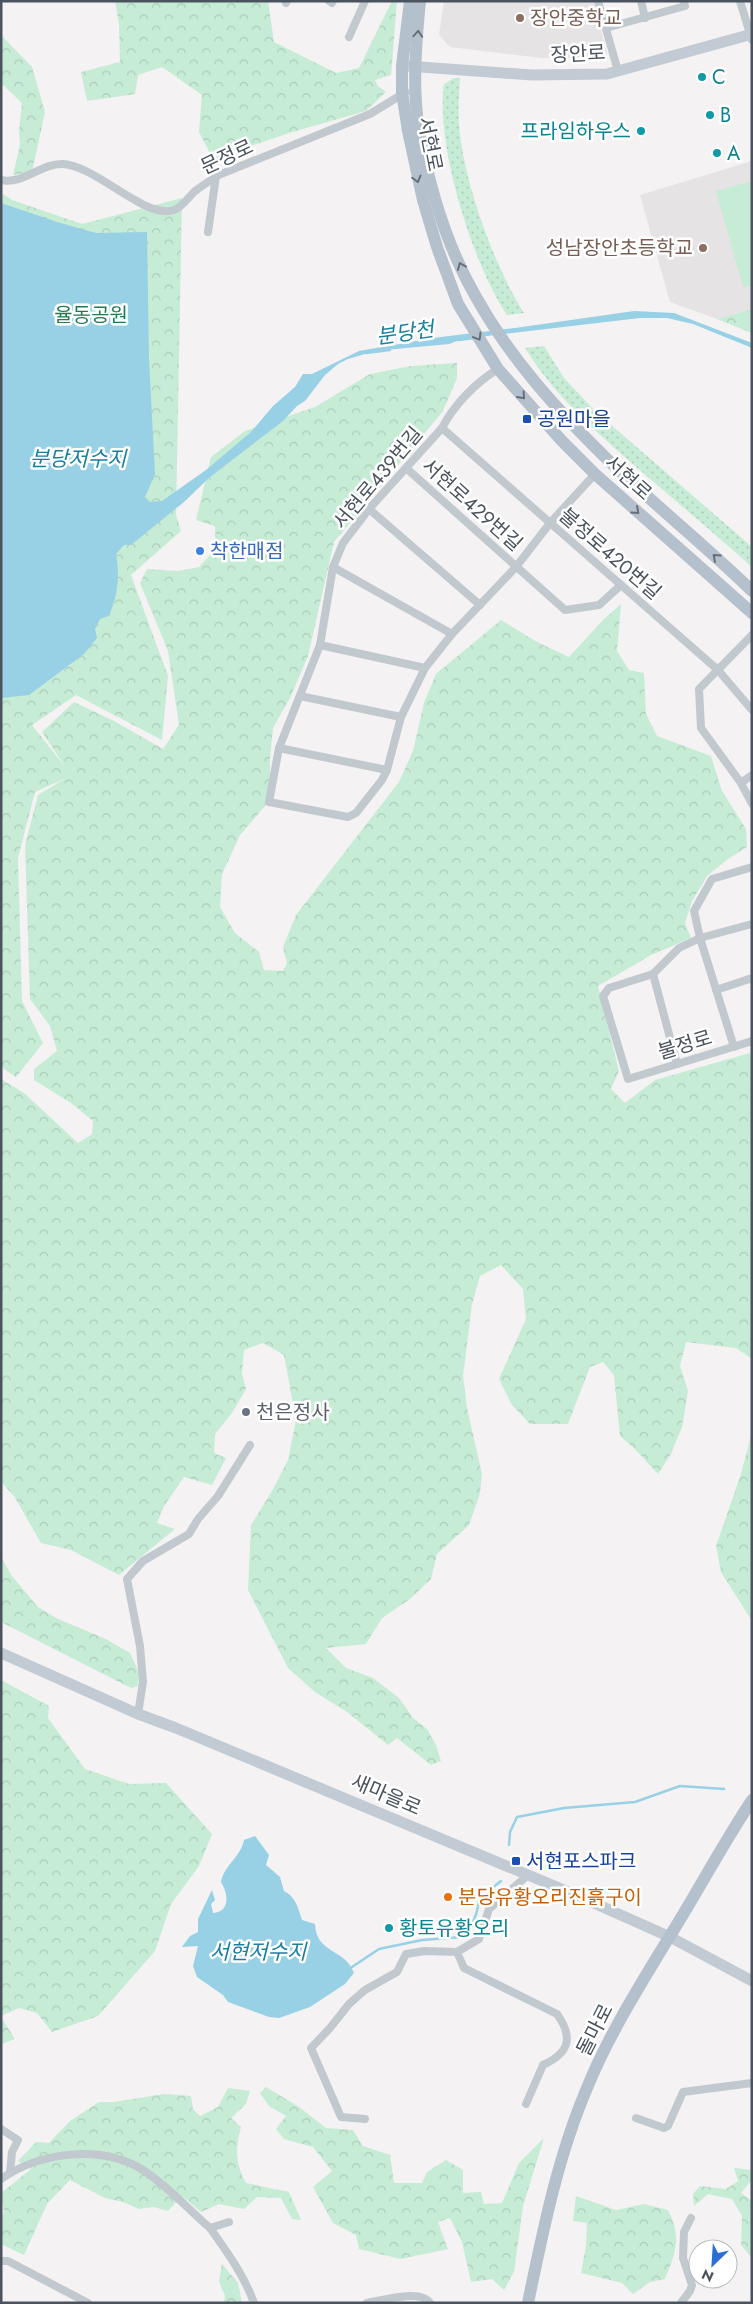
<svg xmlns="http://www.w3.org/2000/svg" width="753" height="2304" font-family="Jost,'Noto Sans KR',sans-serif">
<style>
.education{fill:#e5e3e3}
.grass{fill:url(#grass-dots)}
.forest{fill:url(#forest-crowns)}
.pitch{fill:#c6ecd6}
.water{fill:#98d1e5}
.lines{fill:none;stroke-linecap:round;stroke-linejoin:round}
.stream{stroke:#98d1e5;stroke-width:2.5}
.street{stroke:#c1c9cf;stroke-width:8}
.secondary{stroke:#c2cad3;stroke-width:11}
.primary{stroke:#b5c0cd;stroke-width:12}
.oneway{stroke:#666f7a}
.education-dot{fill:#8d6e63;stroke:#fff;stroke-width:2}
.culture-dot{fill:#0f9aa8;stroke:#fff;stroke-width:2}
.transit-dot{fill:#1a4fb4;stroke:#fff;stroke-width:2}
.shop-dot{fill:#3f7fe0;stroke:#fff;stroke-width:2}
.worship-dot{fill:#6b7280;stroke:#fff;stroke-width:2}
.food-dot{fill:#e8710a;stroke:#fff;stroke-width:2}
.labels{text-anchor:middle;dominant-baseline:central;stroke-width:5;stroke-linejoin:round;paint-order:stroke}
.education-label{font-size:20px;fill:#785e54;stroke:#fff;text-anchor:start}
.street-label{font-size:20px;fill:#4b545e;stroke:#fff}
.culture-label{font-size:20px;fill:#0d838f;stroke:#fff;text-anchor:start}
.park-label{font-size:20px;fill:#217a51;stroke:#fff}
.transit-label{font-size:20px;fill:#164399;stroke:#fff;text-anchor:start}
.shop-label{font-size:20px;fill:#366cbe;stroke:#fff;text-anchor:start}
.worship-label{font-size:20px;fill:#5b616d;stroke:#fff;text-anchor:start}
.food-label{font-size:20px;fill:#c56008;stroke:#fff;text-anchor:start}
.water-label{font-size:21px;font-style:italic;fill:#1b7fa1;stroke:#fff}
</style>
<defs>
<pattern id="grass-dots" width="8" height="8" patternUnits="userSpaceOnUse" patternTransform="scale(1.25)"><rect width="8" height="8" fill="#c6ecd6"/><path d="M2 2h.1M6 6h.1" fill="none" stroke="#acccba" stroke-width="1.8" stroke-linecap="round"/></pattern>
<pattern id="forest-crowns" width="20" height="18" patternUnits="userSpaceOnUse" patternTransform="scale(1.25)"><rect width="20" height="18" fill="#c6ecd6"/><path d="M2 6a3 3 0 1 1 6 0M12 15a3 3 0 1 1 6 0" fill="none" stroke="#acccba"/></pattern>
</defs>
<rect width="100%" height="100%" fill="#f4f2f2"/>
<g class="education">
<polygon points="444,1 594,1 607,54 602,57 542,58 450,47 439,35"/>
<polygon points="752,161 752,309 717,319 670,302 640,195"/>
</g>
<g class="grass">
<path d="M454 78H460C459 93 458 109 459 124 463 180 494 266 524 313L507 315C473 265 435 144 444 84Z"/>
<path d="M544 346 564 378 595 411 752 547V567C713 532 673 499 634 465 592 428 555 396 525 348Z"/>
</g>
<g class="forest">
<polygon points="115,1 268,1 274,42 336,73 359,68 392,1 397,1 391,75 375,80 378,86 386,92 366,111 289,133 213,159 199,132 202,95 162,67 138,75 135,94 87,101 81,72 120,62 119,24"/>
<polygon points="1,35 32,67 45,112 32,172 13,175 20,145 19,131 22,103 1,83"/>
<polygon points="1,193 12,200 82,224 182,198 176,515 181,531 131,575 168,676 162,740 76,695 32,725 66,768 42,732 74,702 114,721 163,749 179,725 168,651 140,583 147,569 178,571 199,567 216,549 215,526 196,520 211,457 245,431 315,407 370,374 411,366 457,363 457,378 443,411 334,542 308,656 291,696 273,728 270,759 270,789 265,806 240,835 222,874 220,907 235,933 259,952 264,970 283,971 287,963 283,947 296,915 399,782 413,751 424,703 436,674 501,620 537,642 569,657 604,619 621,604 617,651 629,670 644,673 646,714 657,736 711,756 722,791 746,829 747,847 728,859 707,876 692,901 685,923 691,938 651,955 598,986 619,1071 611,1089 625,1103 655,1080 750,1053 752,1061 752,1359 736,1348 686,1342 680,1366 688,1391 682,1427 671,1454 658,1474 634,1448 620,1436 614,1375 603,1362 590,1367 568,1424 530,1424 512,1405 499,1379 526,1319 523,1289 501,1265 480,1276 472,1304 463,1376 467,1408 482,1474 480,1493 469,1525 437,1554 431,1579 410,1599 382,1618 366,1644 326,1648 346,1668 373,1678 399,1698 413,1718 427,1729 436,1745 441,1761 431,1765 397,1738 388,1745 347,1712 315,1692 288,1668 248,1590 251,1525 272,1491 288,1460 296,1420 284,1355 263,1343 244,1350 242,1374 246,1389 232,1413 215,1434 214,1453 226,1458 212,1485 184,1477 164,1506 157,1523 175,1529 119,1575 71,1550 41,1543 14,1496 1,1482 1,1079 24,1093 78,1143 92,1134 93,1121 71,1103 34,1080 34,1069 57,1051 50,1026 30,999 25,845 38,795 66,778 35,792 18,858 22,1001 43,1043 16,1077 1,1067"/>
<polygon points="752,309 752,333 717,319"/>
<polygon points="752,1432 752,1621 721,1572 716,1546 741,1474"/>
<polygon points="1,1557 12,1576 38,1607 58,1619 106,1639 130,1653 139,1673 138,1686 131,1688 1,1622"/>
<polygon points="1,1680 49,1706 48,1718 85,1769 129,1784 166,1783 212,1834 199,1866 171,1904 155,1951 98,2016 52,2032 37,2013 19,2008 1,2016"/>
<polygon points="1,2017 15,2039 1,2044"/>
<polygon points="266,2087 299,2107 326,2128 353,2130 363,2146 390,2155 394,2183 422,2183 427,2172 446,2160 463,2170 463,2193 481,2192 484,2204 502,2203 519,2163 544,2138 523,2206 514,2272 504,2290 492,2279 471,2282 462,2242 450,2218 438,2222 448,2249 401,2259 359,2249 356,2235 333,2223 313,2187 332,2171 313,2147 284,2139 276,2129 286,2116 269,2106 260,2093"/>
<path d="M228 2088 250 2091 246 2104 231 2118 241 2127C235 2149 235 2163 246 2183L289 2192 301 2220 292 2219 281 2198 257 2197 244 2209 219 2204 201 2212 182 2196 168 2211 154 2207 139 2209 123 2202 105 2198 70 2180 47 2204 24 2255 1 2244V2216L4 2212 1 2193 31 2169 18 2161 36 2142 49 2143 70 2121 99 2102H114L164 2094 191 2096 193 2109 200 2116 218 2107Z"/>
<polygon points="734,2168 752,2170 752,2180 741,2193 752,2201 752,2258 741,2245 742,2216 732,2199 708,2194 694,2206 693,2194 700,2186 726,2189 738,2181"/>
<path d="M576 2196 616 2210 644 2204 668 2210C682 2238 676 2251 665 2279L650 2282 633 2294 622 2283 581 2273 586 2246 587 2223 573 2221Z"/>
<polygon points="222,2264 238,2283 242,2303 224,2303 225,2296 219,2281"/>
</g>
<polygon class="pitch" points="752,181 752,285 743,287 716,191"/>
<g class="water">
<path d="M1 203 57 222 96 233 147 232 149 359 155 474 145 497 150 502 162 501 206 470 251 432 273 406 295 387 303 374H312L359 351 433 338 515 328 634 311 674 313 752 343V348L693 324 667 318H640L462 339 449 344 375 351 348 359 338 364 325 375 305 401 297 406 283 421 210 477 184 502 131 545H124L116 554C120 577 118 594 109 616L100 619 95 629 97 638 84 654 29 695 1 698Z"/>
<path d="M255 1836 269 1855 266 1865 280 1877 284 1891C296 1897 298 1908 302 1920L315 1924C316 1954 345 1948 354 1973L345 1984 310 2007 279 2018 269 2017 228 2002 223 1995 197 1977 193 1966 198 1946 182 1947 190 1936 198 1932V1919L212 1890 215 1900 211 1904 213 1913C231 1912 228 1893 221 1882 224 1865 241 1857 244 1840Z"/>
</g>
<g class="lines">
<g class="stream">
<polyline points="458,340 475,338"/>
<polyline points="366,353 390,350"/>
<polyline points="509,1845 510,1832 517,1817 564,1808 635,1802 680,1786 724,1789"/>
<path d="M352 1967 379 1949 422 1940 462 1937C473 1925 478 1914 479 1898L501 1881"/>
</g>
<g class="street">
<polyline points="329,1 332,3 333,1"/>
<polyline points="598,1 618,71"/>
<polyline points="641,1 645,18"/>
<polyline points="740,1 752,40"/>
<polyline points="286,3 287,1"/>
<polyline points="606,28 685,6 684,1"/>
<polyline points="349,37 365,1"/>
<path d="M1 180C23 185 41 163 63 164 97 166 145 220 174 210 181 208 189 197 194 192 201 186 209 182 216 176L370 114 406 92"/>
<polyline points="208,232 216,176"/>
<path d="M498 369C475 383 454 405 442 428L369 509 343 543 333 567 320 645 279 748 269 802 348 817 356 813 382 780 387 770 401 717 425 668 452 634 516 567 550 523 595 474"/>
<polyline points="442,428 718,670 752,710"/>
<polyline points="406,468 565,610 599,605 621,585"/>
<polyline points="369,509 480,605"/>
<polyline points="333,567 452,634"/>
<polyline points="752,635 699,689 701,728 741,783 752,804"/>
<polyline points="320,645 425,668"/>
<polyline points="300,696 401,717"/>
<polyline points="279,748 387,770"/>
<polyline points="741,783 752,775"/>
<polyline points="752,924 700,938 679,948 653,974 609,988 603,996 628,1079 752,1041"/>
<polyline points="653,974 677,1064"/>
<polyline points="716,990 752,978"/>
<polyline points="734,1047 700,938 694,911 712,879 752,867"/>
<polyline points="138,1714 143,1682 140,1646 127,1579 143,1561 189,1534 198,1519 218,1496 250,1445"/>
<path d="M457 1952 464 1968 557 2014C574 2038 569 2053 543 2065L526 2104"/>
<polyline points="636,2118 664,2128 668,2126 683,2092 752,2083"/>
<polyline points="365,2119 341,2117 311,2048 330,2028 349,2004 365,1990 397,1972 406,1954 425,1951 457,1952 479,1939 489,1909 528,1875"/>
<polyline points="1,2129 18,2140 12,2152 10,2173"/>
<path d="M1 2179C40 2152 101 2144 143 2170 168 2186 188 2209 210 2228"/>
<path d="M229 2222 210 2228C227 2252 244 2275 254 2303"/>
<polyline points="1,2261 8,2261 88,2303"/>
<path d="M367 2303C383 2300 421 2289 430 2303"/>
<polyline points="681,2303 690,2291 692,2285 683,2258 684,2232 691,2218"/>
</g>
<g class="secondary">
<polyline points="407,66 532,75 607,74 752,34"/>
<polyline points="1,1653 138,1714 176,1728 576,1895 670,1937 752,1981"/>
</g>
<g class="primary">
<polyline points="410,1 402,66 402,92 408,131 423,200 437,247 458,304 498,369 562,441 595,474 752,613"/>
<path d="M420 1C416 43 412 88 419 130 429 186 447 247 476 297 510 358 557 410 606 458 653 504 705 545 752 591"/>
<path d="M528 2303C543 2230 558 2156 587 2088 608 2036 639 1987 668 1939 697 1893 722 1845 752 1800"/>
</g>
</g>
<defs><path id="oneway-chevron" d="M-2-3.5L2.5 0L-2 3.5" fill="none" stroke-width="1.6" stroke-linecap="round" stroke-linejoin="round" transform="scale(1.25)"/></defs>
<g class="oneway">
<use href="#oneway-chevron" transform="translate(418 34) rotate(-86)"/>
<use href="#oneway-chevron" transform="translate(417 179) rotate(75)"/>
<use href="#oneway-chevron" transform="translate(461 266) rotate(-113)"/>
<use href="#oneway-chevron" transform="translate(478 337) rotate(59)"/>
<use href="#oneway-chevron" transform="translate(522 396) rotate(48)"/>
<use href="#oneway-chevron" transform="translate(636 511) rotate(42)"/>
<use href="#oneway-chevron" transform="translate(716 557) rotate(-138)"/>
</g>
<g class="education-dot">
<circle cx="520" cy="18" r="5"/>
<circle cx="703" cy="248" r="5"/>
</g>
<g class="culture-dot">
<circle cx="702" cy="77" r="5"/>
<circle cx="710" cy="115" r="5"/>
<circle cx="641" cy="131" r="5"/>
<circle cx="717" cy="153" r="5"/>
<circle cx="389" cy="1928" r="5"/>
</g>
<g class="transit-dot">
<rect x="522" y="414" width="10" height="10" rx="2.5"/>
<rect x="511" y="1856" width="10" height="10" rx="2.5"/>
</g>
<circle class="shop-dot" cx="200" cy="551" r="5"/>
<circle class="worship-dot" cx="246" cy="1412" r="5"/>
<circle class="food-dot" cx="448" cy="1897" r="5"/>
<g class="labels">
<g class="education-label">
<text x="530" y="18">장안중학교</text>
<text x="693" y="248" text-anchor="end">성남장안초등학교</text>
</g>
<g class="street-label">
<text transform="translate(578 54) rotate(-3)">장안로</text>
<text transform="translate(430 144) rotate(79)">서현로</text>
<text transform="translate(227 157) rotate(-25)">문정로</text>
<text transform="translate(378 478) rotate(-50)">서현로439번길</text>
<text transform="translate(628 478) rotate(42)">서현로</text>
<text transform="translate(472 505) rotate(42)">서현로429번길</text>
<text transform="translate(610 554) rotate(41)">불정로420번길</text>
<text transform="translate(685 1045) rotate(-17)">불정로</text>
<text transform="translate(386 1795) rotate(23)">새마을로</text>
<text transform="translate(595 2030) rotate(-63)">돌마로</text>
</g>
<g class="culture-label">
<text x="712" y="77">C</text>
<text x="720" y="115">B</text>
<text x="631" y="131" text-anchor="end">프라임하우스</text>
<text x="727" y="153">A</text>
<text x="399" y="1928">황토유황오리</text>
</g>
<g class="park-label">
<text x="91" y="315">율동공원</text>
</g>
<g class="transit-label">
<text x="537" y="419">공원마을</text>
<text x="526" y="1861">서현포스파크</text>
</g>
<g class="shop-label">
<text x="210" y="551">착한매점</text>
</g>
<g class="worship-label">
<text x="256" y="1412">천은정사</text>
</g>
<g class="food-label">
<text x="458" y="1897">분당유황오리진흙구이</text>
</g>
<g class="water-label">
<text transform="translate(405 333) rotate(-8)">분당천</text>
<text x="78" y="459">분당저수지</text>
<text x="258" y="1952">서현저수지</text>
</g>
</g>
<rect width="753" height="2304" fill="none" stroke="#4b545e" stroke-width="5"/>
<g transform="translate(713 2264) rotate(205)"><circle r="24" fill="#ffffff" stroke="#b7bbbf"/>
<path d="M0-4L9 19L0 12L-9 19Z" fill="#2d6ed4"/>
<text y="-8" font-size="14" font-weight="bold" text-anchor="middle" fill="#4b545e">N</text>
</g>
</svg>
